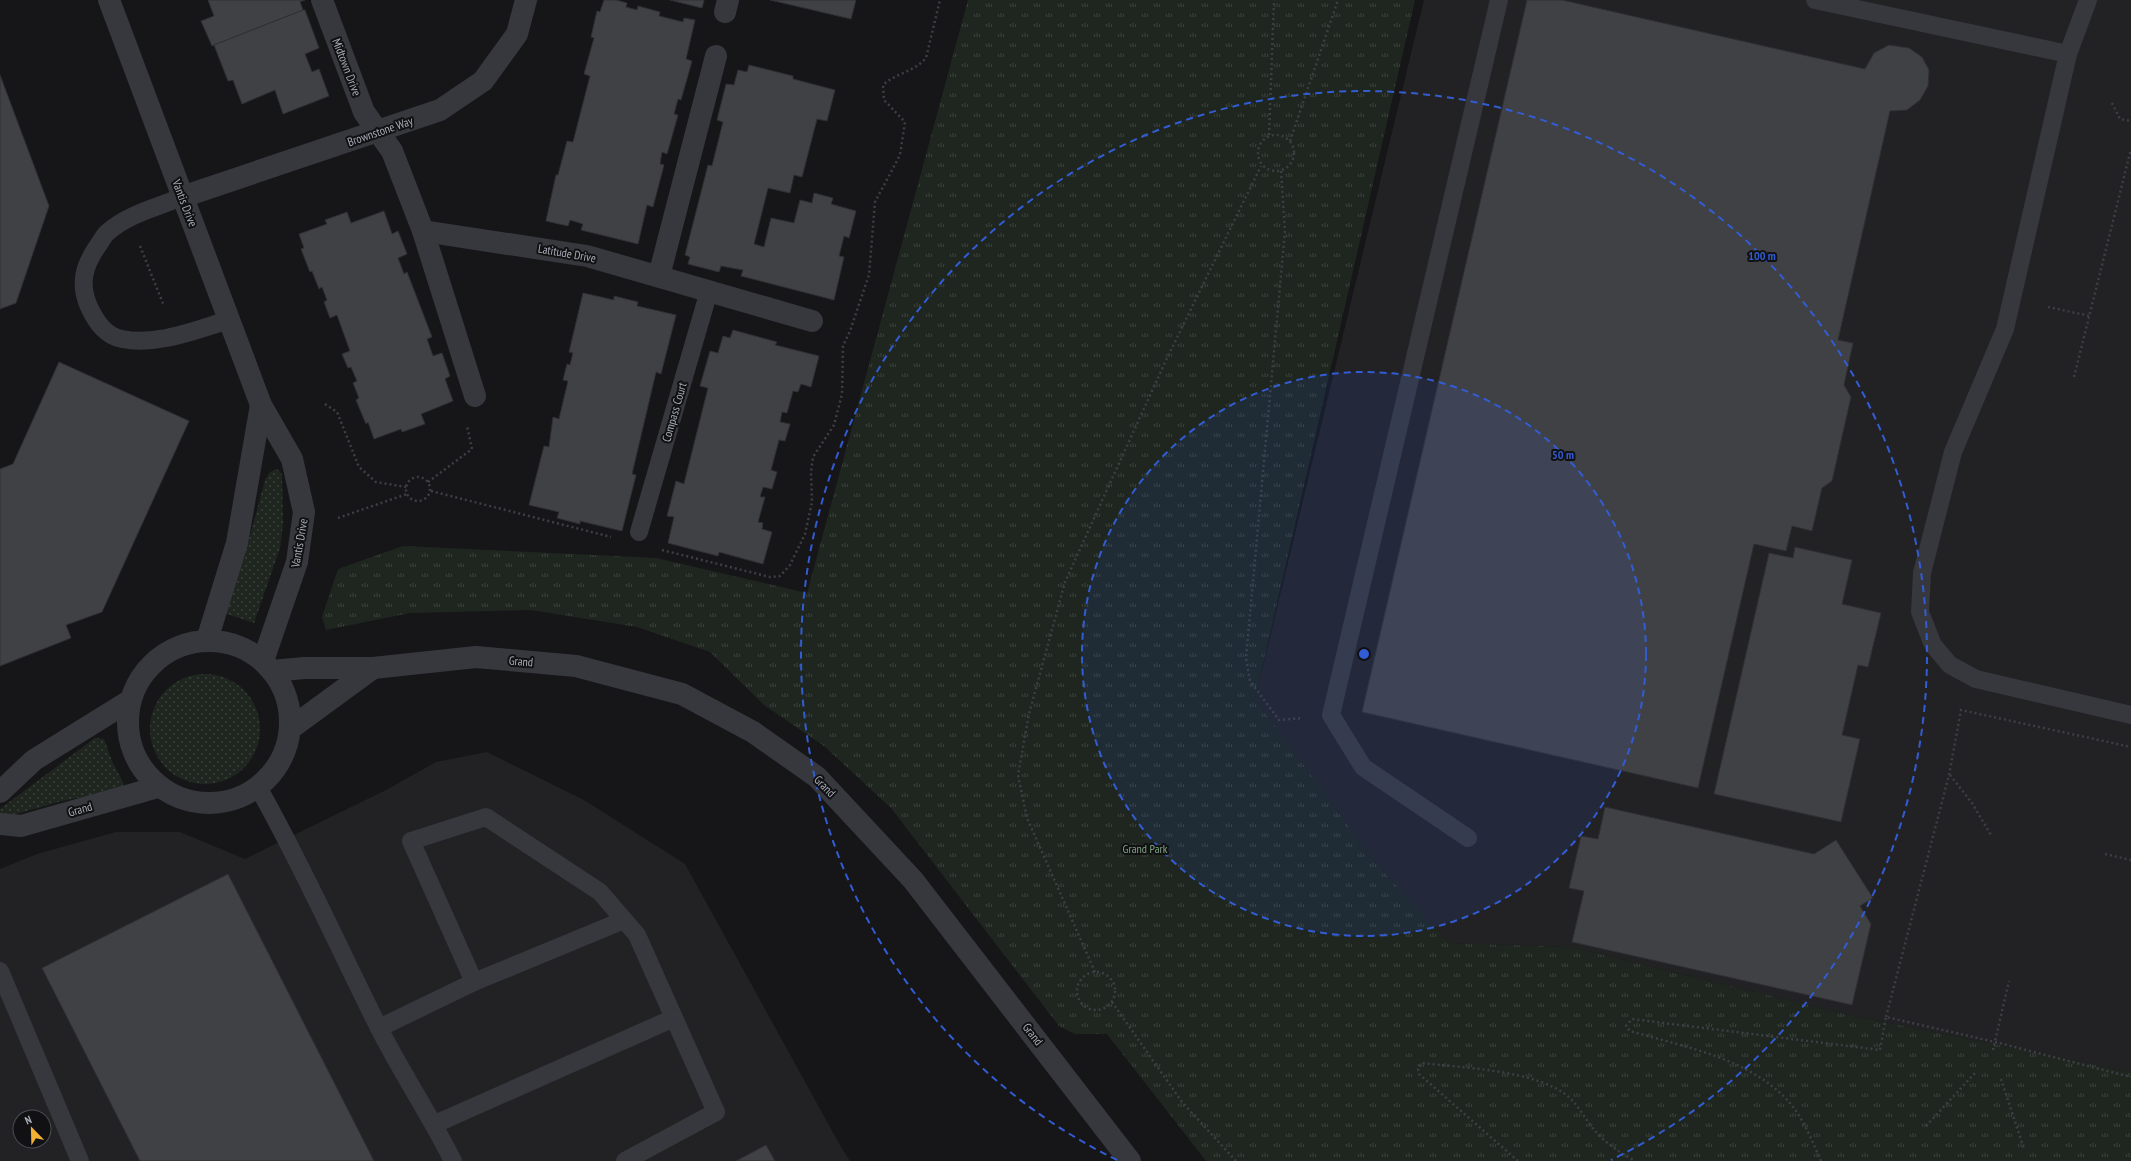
<svg xmlns="http://www.w3.org/2000/svg" width="2131" height="1161" font-family="'PT Sans Narrow',sans-serif">
<style>
.built{fill:#222225;fill-rule:evenodd}
.grass{fill:url(#grass-dots)}
.park{fill:url(#park-tufts)}
.building{fill:#404145;stroke:#303034}
.lines{fill:none;stroke-linecap:round;stroke-linejoin:round}
.path{stroke:#3d3f44;stroke-width:2.5;stroke-dasharray:2 3;stroke-linecap:butt}
.service{stroke:#37383d;stroke-width:18}
.minor{stroke:#37383d;stroke-width:22}
.tertiary{stroke:#37383d;stroke-width:22}
.ring{fill:none;stroke:#325cd3;stroke-width:2;stroke-dasharray:7 5}
.labels{text-anchor:middle;dominant-baseline:central;stroke-width:4;stroke-linejoin:round;paint-order:stroke}
.street-label{font-size:12px;fill:#a8adb8;stroke:#111113}
.park-label{font-size:12px;fill:#7fa381;stroke:#111113}
.centre{fill:#325cd3;stroke:#111113;stroke-width:2}
.ring-label{font-size:12px;text-anchor:middle;font-weight:bold;fill:#325cd3;stroke:#111113;stroke-width:4;stroke-linejoin:round;paint-order:stroke}
</style>
<defs>
<pattern id="grass-dots" width="8" height="8" patternUnits="userSpaceOnUse"><rect width="8" height="8" fill="#1e261f"/><path d="M2 2h.1M6 6h.1" fill="none" stroke="#3c433d" stroke-width="1.8" stroke-linecap="round"/></pattern>
<pattern id="park-tufts" width="24" height="20" patternUnits="userSpaceOnUse"><rect width="24" height="20" fill="#1e261f"/><path d="M3 7l-1-3M5 7V3M7 7l1-3M15 17l-1-3M17 17v-4M19 17l1-3" fill="none" stroke="#3c433d"/></pattern>
</defs>
<rect width="100%" height="100%" fill="#161618"/>
<g class="built">
<polygon points="1424,0 2131,0 2131,1072 1850,1015 1571,947 1449,943 1376,863 1255,699"/>
<path d="M487 752 584 800 685 864 841 1147 850 1161H0V869L37 854 116 832H180L245 859 386 790 436 762ZM20 1117H44V1141H20Z"/>
</g>
<g class="grass">
<polygon points="277,469 282,474 283,524 280,548 254,623 224,613 247,547 265,480 270,472"/>
<circle cx="205" cy="729" r="55"/>
<polygon points="95,738 104,739 112,761 124,784 119,790 62,801 6,817 0,816 0,809"/>
</g>
<polygon class="park" points="968,0 1415,0 1255,699 1376,863 1449,943 1571,947 1850,1015 2131,1072 2131,1161 1206,1161 1107,1034 1075,1034 1059,1026 891,808 824,746 764,705 710,652 637,627 531,610 410,613 326,630 322,617 338,569 403,546 656,558 807,593"/>
<g class="building">
<polygon points="208,0 305,0 300,2 303,10 212,46 201,21 214,16"/>
<polygon points="604,0 616,0 627,3 626,7 637,10 638,6 660,12 659,16 683,22 684,18 695,20 686,59 692,61 681,100 678,99 674,114 678,115 667,154 662,152 660,164 664,165 653,207 647,205 638,244 581,230 583,224 570,220 568,226 546,221 556,175 558,175 567,141 573,142 590,76 584,74 594,38 591,37 597,11 600,12"/>
<polygon points="670,0 704,0 702,8"/>
<polygon points="770,0 856,0 851,19"/>
<polygon points="1527,0 1562,0 1865,69 1874,53 1889,45 1909,48 1922,57 1929,70 1928,86 1920,100 1907,110 1890,111 1838,340 1853,343 1844,385 1851,397 1832,481 1822,488 1812,531 1792,526 1786,551 1754,544 1698,788 1362,712"/>
<polygon points="303,10 305,10 319,48 305,54 312,72 319,69 329,96 283,114 275,90 242,104 233,80 228,81 214,45"/>
<polygon points="749,65 793,76 793,79 835,90 827,121 817,119 802,177 794,175 790,193 768,188 754,244 764,247 771,218 794,223 800,200 812,203 814,193 833,198 831,204 856,211 849,238 844,236 839,256 844,257 834,300 741,276 743,270 721,266 719,272 688,264 690,257 685,255 708,165 712,166 723,122 717,120 726,84 734,85 738,70 747,72"/>
<polygon points="0,75 49,206 16,303 0,309"/>
<polygon points="384,211 392,234 398,231 407,254 398,258 404,274 407,272 432,337 427,339 433,356 442,353 450,376 445,379 453,401 421,414 425,424 402,432 401,429 374,439 368,422 366,424 356,400 359,398 353,383 357,381 351,367 348,368 342,354 350,351 337,315 330,318 324,302 327,300 322,287 319,289 312,271 310,272 301,249 304,248 299,234 327,224 325,220 347,212 351,223"/>
<polygon points="583,293 614,300 614,296 638,302 637,306 676,315 661,374 656,372 632,474 636,475 622,531 580,521 580,524 557,518 559,512 529,505 544,446 549,447 553,417 559,419 568,381 563,380 567,364 570,365 573,353 569,352"/>
<polygon points="733,330 777,342 775,345 819,356 811,387 801,384 798,392 793,391 787,413 782,412 780,422 790,424 785,441 779,440 771,470 777,472 772,489 763,487 760,497 765,497 758,522 763,523 762,529 772,532 763,564 719,552 718,556 668,543 674,517 667,516 676,481 684,484 708,388 700,386 710,351 718,353 723,336 730,338"/>
<polygon points="59,362 189,421 102,612 66,625 71,638 0,666 0,469 13,464"/>
<polygon points="1795,547 1852,560 1842,604 1881,613 1868,667 1858,665 1842,735 1860,739 1841,822 1714,794 1769,553 1793,558"/>
<polygon points="1605,807 1814,854 1836,840 1873,898 1860,906 1871,924 1852,1005 1572,942 1584,891 1569,888 1581,836 1598,839"/>
<polygon points="228,874 374,1161 140,1161 42,968"/>
<polygon points="766,1145 775,1161 736,1161"/>
</g>
<g class="lines">
<g class="path">
<polyline points="2112,103 2120,119 2131,121"/>
<circle cx="1276" cy="153" r="18"/>
<polyline points="1269,135 1274,0"/>
<polyline points="1290,141 1338,0"/>
<polyline points="1281,171 1285,231 1246,658 1250,681 1279,720 1303,718"/>
<polyline points="140,246 164,306"/>
<polyline points="2048,307 2090,316"/>
<polyline points="2074,377 2131,149"/>
<polyline points="325,404 337,412 359,467 376,482 406,487"/>
<circle cx="418" cy="489" r="12"/>
<polyline points="428,482 472,449 467,426"/>
<polyline points="431,491 611,537"/>
<polyline points="338,518 407,494"/>
<path d="M662 550 770 577 780 576 790 565 805 534 812 502 811 472 813 457 834 425 842 394 843 346 850 331 869 275 875 202 900 155 905 122 884 100 883 85C896 73 914 72 926 58L940 0"/>
<polyline points="1950,775 1972,803 1991,835"/>
<polyline points="2105,854 2131,860"/>
<circle cx="1096" cy="991" r="19"/>
<polyline points="1095,972 1027,818 1018,775 1029,714 1065,582 1167,358 1261,166"/>
<polyline points="1112,1002 1182,1102 1236,1161"/>
<polyline points="1886,1017 1949,775 1961,710 2131,747"/>
<polyline points="1993,1050 2009,981"/>
<polyline points="2001,1079 2024,1149"/>
<polyline points="1926,1126 1975,1073"/>
<path d="M1518 1161 1419 1074 1418 1069 1422 1063C1463 1068 1539 1070 1570 1098 1580 1108 1587 1122 1596 1132 1608 1145 1621 1153 1635 1161"/>
<path d="M1821 1161C1812 1141 1804 1119 1789 1102 1750 1058 1684 1047 1630 1031L1626 1026 1632 1019 1880 1050 1886 1017 1995 1042 2131 1077"/>
</g>
<g class="service">
<polyline points="1815,0 2068,54"/>
<polyline points="2088,0 2068,54 2005,329 1953,452 1922,573 1920,612 1933,645 1950,665 1976,679 2131,715"/>
<path d="M182 197C158 207 128 214 108 232 104 235 102 240 99 244 84 265 78 284 90 309 97 323 106 336 122 339 158 346 195 330 229 320"/>
<polyline points="639,532 709,291"/>
<path d="M258 787C302 865 338 946 378 1026 401 1072 430 1115 453 1161"/>
<polyline points="1468,838 1363,767 1331,715 1499,0"/>
<polyline points="0,971 80,1161"/>
<polyline points="474,982 624,920"/>
<polyline points="379,1028 474,982 411,841 486,817 600,892 637,935 716,1112 625,1161"/>
<polyline points="435,1124 674,1018"/>
</g>
<g class="minor">
<polyline points="322,0 364,112 392,151 423,231 587,256 812,321"/>
<polyline points="725,12 728,0"/>
<polyline points="182,197 440,110 483,81 517,34 526,0"/>
<polyline points="423,231 475,396"/>
<polyline points="659,276 716,56"/>
<polyline points="272,671 304,668 373,668 476,657 576,666 682,694 753,732 817,777 913,880 1130,1161"/>
<polyline points="291,728 373,668"/>
</g>
<g class="tertiary">
<polyline points="109,0 261,405 292,459 304,512 297,562 263,661"/>
<polyline points="207,640 237,543 261,405"/>
<circle cx="209" cy="722" r="81"/>
<polyline points="0,792 34,760 129,701"/>
<polyline points="0,824 21,826 158,787"/>
</g>
</g>
<circle cx="1364" cy="654" r="282" fill="#325cd3" fill-opacity=".12"/>
<g class="ring">
<circle cx="1364" cy="654" r="282"/>
<path d="M1117 1160A563 563 0 1 1 1611 1160"/>
</g>
<g class="labels">
<g class="street-label">
<text transform="translate(347 67) rotate(69)">Midtown Drive</text>
<text transform="translate(380 131) rotate(-19)">Brownstone Way</text>
<text transform="translate(185 203) rotate(69)">Vantis Drive</text>
<text transform="translate(567 253) rotate(10)">Latitude Drive</text>
<text transform="translate(674 412) rotate(-74)">Compass Court</text>
<text transform="translate(299 543) rotate(-80)">Vantis Drive</text>
<text transform="translate(521 661) rotate(5)">Grand</text>
<text transform="translate(825 786) rotate(45)">Grand</text>
<text transform="translate(80 809) rotate(-16)">Grand</text>
<text transform="translate(1033 1034) rotate(52)">Grand</text>
</g>
<g class="park-label">
<text x="1145" y="848">Grand Park</text>
</g>
</g>
<circle cx="1364" cy="654" r="6" class="centre"/>
<g class="ring-label">
<text x="1762" y="260">100 m</text>
<text x="1563" y="459">50 m</text>
</g>
<g transform="translate(32 1129) rotate(337)"><circle r="19" fill="#111113" stroke="#4d4f55"/>
<path d="M0-3L7 15L0 10L-7 15Z" fill="#f2b134"/>
<text y="-6" font-size="11" font-weight="bold" text-anchor="middle" fill="#a8adb8">N</text>
</g>
</svg>
